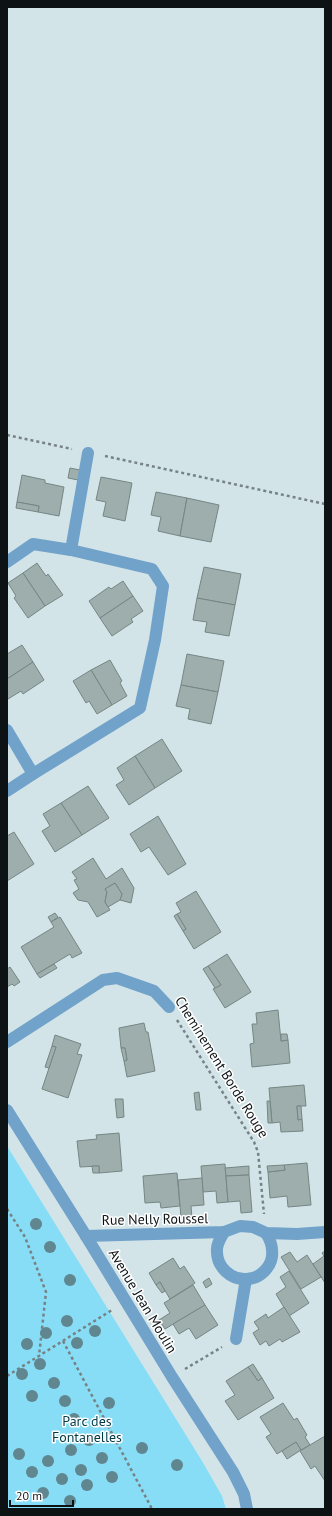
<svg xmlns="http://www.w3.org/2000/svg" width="332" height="1516" font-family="'PT Sans',sans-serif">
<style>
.green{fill:#87ddf6}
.building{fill:#9daead;stroke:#768685}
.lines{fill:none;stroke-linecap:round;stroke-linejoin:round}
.path{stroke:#768285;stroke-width:2.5;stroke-dasharray:3 3;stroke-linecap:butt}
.minor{stroke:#71a2c9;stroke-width:12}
.tree{fill:#608690}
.labels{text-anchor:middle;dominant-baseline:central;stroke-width:3;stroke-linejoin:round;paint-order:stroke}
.street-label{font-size:14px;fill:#0d1315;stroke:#fff}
.park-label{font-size:14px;fill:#013a47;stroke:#fff}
</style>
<rect width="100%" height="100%" fill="#d3e4e9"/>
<polygon class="green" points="7,1146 202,1461 222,1496 226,1509 7,1509"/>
<g class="building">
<polygon points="70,468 80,470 78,480 68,478"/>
<polygon points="22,475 45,480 45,483 64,487 59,516 38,512 39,506 17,502"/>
<polygon points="101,477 132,483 125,521 103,516 106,502 96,500"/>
<polygon points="156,492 187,498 180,536 158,531 161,517 151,515"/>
<polygon points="187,498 219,505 211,542 180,536"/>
<polygon points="17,502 39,506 38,512 16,508"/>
<polygon points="37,563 46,576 48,574 63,595 45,606 23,573"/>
<polygon points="204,567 241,574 235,605 197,598"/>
<polygon points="23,573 45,606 28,618 14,598 16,596 8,583"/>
<polygon points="123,581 133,596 100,618 89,601 109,587 111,589"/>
<polygon points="133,596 143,611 131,619 133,622 112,636 100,618"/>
<polygon points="197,598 235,605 229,636 205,632 207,622 193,620"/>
<polygon points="22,645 33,662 7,679 7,654"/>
<polygon points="187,654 224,661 218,692 181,685"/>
<polygon points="110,660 122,681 120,683 127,696 112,705 91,670"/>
<polygon points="33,662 44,680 23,694 21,691 8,699 7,697 7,679"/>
<polygon points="91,670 112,705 97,714 89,701 86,703 73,681"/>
<polygon points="181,685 218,692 211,724 188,719 190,709 176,706"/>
<polygon points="162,739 182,771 155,788 135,756"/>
<polygon points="135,756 155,788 129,805 116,785 124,780 117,768"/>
<polygon points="88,786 109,818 82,835 61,803"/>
<polygon points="61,803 82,835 55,852 42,831 50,826 43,814"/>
<polygon points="158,816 186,864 168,875 149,847 141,852 130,834"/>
<polygon points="14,832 34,864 7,881 7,836"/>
<polygon points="93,858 106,879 122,868 134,888 131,903 120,900 122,894 115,883 105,889 107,892 105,902 110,910 97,917 88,902 78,900 73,893 79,889 74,880 77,879 72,872"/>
<polygon points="115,883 122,894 120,900 108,907 105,902 107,892 105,889"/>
<polygon points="196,891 221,932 194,949 183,931 186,929 177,914 181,912 176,903"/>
<polygon points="55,913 58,917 51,922 48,917"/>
<polygon points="177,914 186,929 183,931 174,916"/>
<polygon points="60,917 82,953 72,958 70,954 37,974 21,947 54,927 51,922"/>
<polygon points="227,954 251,992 225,1008 213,989 221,985 208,966"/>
<polygon points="54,964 57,968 40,978 37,974"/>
<polygon points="208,966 221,985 215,988 203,969"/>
<polygon points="10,967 20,982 14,986 12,984 7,987 7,969"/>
<polygon points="278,1010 281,1041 288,1040 290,1063 252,1067 250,1044 254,1043 252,1024 257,1024 256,1013"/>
<polygon points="144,1023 146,1032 148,1032 155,1071 127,1077 124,1061 127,1060 125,1048 121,1048 119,1028"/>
<polygon points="281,1034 287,1034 288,1040 281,1041"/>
<polygon points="55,1035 81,1044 77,1054 82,1055 68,1098 42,1089 56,1047 52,1046"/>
<polygon points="52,1046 56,1047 49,1068 45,1067"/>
<polygon points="121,1048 125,1048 127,1060 124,1061"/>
<polygon points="304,1085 306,1106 297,1106 298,1120 302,1119 303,1131 281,1132 280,1122 272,1123 269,1088"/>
<polygon points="199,1092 201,1110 196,1110 194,1093"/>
<polygon points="115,1099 123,1099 124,1117 117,1118"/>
<polygon points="267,1101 270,1101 272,1123 268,1123"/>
<polygon points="297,1106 301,1106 302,1119 298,1120"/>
<polygon points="119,1133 122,1171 99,1173 99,1166 80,1167 77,1141 97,1139 96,1135"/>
<polygon points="307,1163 311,1205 288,1207 287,1196 270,1198 268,1172 285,1170 284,1165"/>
<polygon points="225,1164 228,1202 217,1203 216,1191 203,1192 201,1166"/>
<polygon points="284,1165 285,1170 268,1172 267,1166"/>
<polygon points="92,1166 99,1166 99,1173 93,1173"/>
<polygon points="249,1166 249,1175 226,1176 225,1168"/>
<polygon points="177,1173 180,1206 161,1208 160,1202 145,1203 143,1176"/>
<polygon points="249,1175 252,1212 241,1213 240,1201 228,1202 226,1176"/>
<polygon points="202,1178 204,1205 191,1206 192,1218 181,1218 178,1180"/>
<polygon points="325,1251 325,1283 313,1264 324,1256 322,1253"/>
<polygon points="290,1252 297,1262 307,1255 321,1277 301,1289 281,1257"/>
<polygon points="173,1258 180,1269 184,1266 195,1283 170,1299 160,1282 156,1285 149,1273"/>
<polygon points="289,1271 309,1303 289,1316 276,1294 286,1287 280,1277"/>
<polygon points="209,1278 212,1284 206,1288 203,1282"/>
<polygon points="160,1282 165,1291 162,1293 156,1285"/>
<polygon points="193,1285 205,1305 165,1329 159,1320 170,1313 164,1303"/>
<polygon points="205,1305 218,1325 196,1339 189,1328 179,1334 173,1324"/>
<polygon points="284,1307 300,1332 282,1342 280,1339 269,1346 266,1341 260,1345 253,1333 259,1329 254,1322 266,1314 268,1318"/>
<polygon points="253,1364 262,1378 258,1381 248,1367"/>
<polygon points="248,1367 258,1381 262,1378 274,1398 238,1420 225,1401 235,1395 226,1381"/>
<polygon points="283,1403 294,1420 297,1418 307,1435 305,1437 310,1445 301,1450 296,1442 277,1454 266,1437 271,1434 260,1417"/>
<polygon points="325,1436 325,1481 315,1466 311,1469 300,1451"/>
<polygon points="296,1442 301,1450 287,1459 282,1451"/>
</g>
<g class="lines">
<g class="path">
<polyline points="7,435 72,449"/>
<polyline points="105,456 325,504"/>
<polyline points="177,1020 254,1142 258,1152 264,1214"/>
<polyline points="7,1209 25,1237 46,1292 39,1356"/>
<polyline points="63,1341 151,1507 151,1509"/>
<polyline points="185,1369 222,1347"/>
<polyline points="7,1376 112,1310"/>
</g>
<g class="minor">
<polyline points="71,550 88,453"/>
<polyline points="7,562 33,544 71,550 152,569 163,586 155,640 140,708 33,774 7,730"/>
<polyline points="7,791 33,774"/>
<polyline points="7,1042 103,980 117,978 154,991 169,1007"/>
<polyline points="7,1110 86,1236 172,1377 233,1472 244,1494 247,1509"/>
<path d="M224 1232C220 1239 216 1245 217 1252 217 1267 231 1280 246 1279 261 1279 274 1265 272 1250 272 1243 269 1238 266 1233"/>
<polyline points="86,1236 224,1232 240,1226 253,1227 266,1233 297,1234 325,1232"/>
<polyline points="236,1339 246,1279"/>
</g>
</g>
<g class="tree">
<circle cx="36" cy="1224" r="6"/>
<circle cx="50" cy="1247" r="6"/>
<circle cx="70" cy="1280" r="6"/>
<circle cx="67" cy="1321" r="6"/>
<circle cx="95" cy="1331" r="6"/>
<circle cx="46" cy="1333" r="6"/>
<circle cx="77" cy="1343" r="6"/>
<circle cx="27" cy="1344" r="6"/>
<circle cx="40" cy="1364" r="6"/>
<circle cx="22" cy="1374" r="6"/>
<circle cx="54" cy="1383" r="6"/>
<circle cx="32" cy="1396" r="6"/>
<circle cx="65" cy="1401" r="6"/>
<circle cx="109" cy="1403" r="6"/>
<circle cx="74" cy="1419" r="6"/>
<circle cx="89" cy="1440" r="6"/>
<circle cx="142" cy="1448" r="6"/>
<circle cx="71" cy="1450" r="6"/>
<circle cx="19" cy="1454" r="6"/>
<circle cx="102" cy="1458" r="6"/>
<circle cx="48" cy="1461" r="6"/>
<circle cx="177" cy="1465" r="6"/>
<circle cx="81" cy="1470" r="6"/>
<circle cx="32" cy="1472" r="6"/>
<circle cx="112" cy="1477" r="6"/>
<circle cx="62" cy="1479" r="6"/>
<circle cx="87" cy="1485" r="6"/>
<circle cx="43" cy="1493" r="6"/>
<circle cx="70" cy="1501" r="6"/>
</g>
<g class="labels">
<g class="street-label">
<text transform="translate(222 1067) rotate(58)">Cheminement Borde Rouge</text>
<text transform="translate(155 1219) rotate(-1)">Rue Nelly Roussel</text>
<text transform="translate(143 1301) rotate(59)">Avenue Jean Moulin</text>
</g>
<g class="park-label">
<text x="87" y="1421">Parc des<tspan x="87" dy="16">Fontanelles</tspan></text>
</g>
</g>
<rect width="332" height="1516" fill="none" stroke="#0d1315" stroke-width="16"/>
<path d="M10 1500v6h63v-6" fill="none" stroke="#0d1315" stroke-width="2"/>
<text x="16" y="1500" font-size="12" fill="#0d1315" stroke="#ffffff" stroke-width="3" paint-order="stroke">20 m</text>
</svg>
